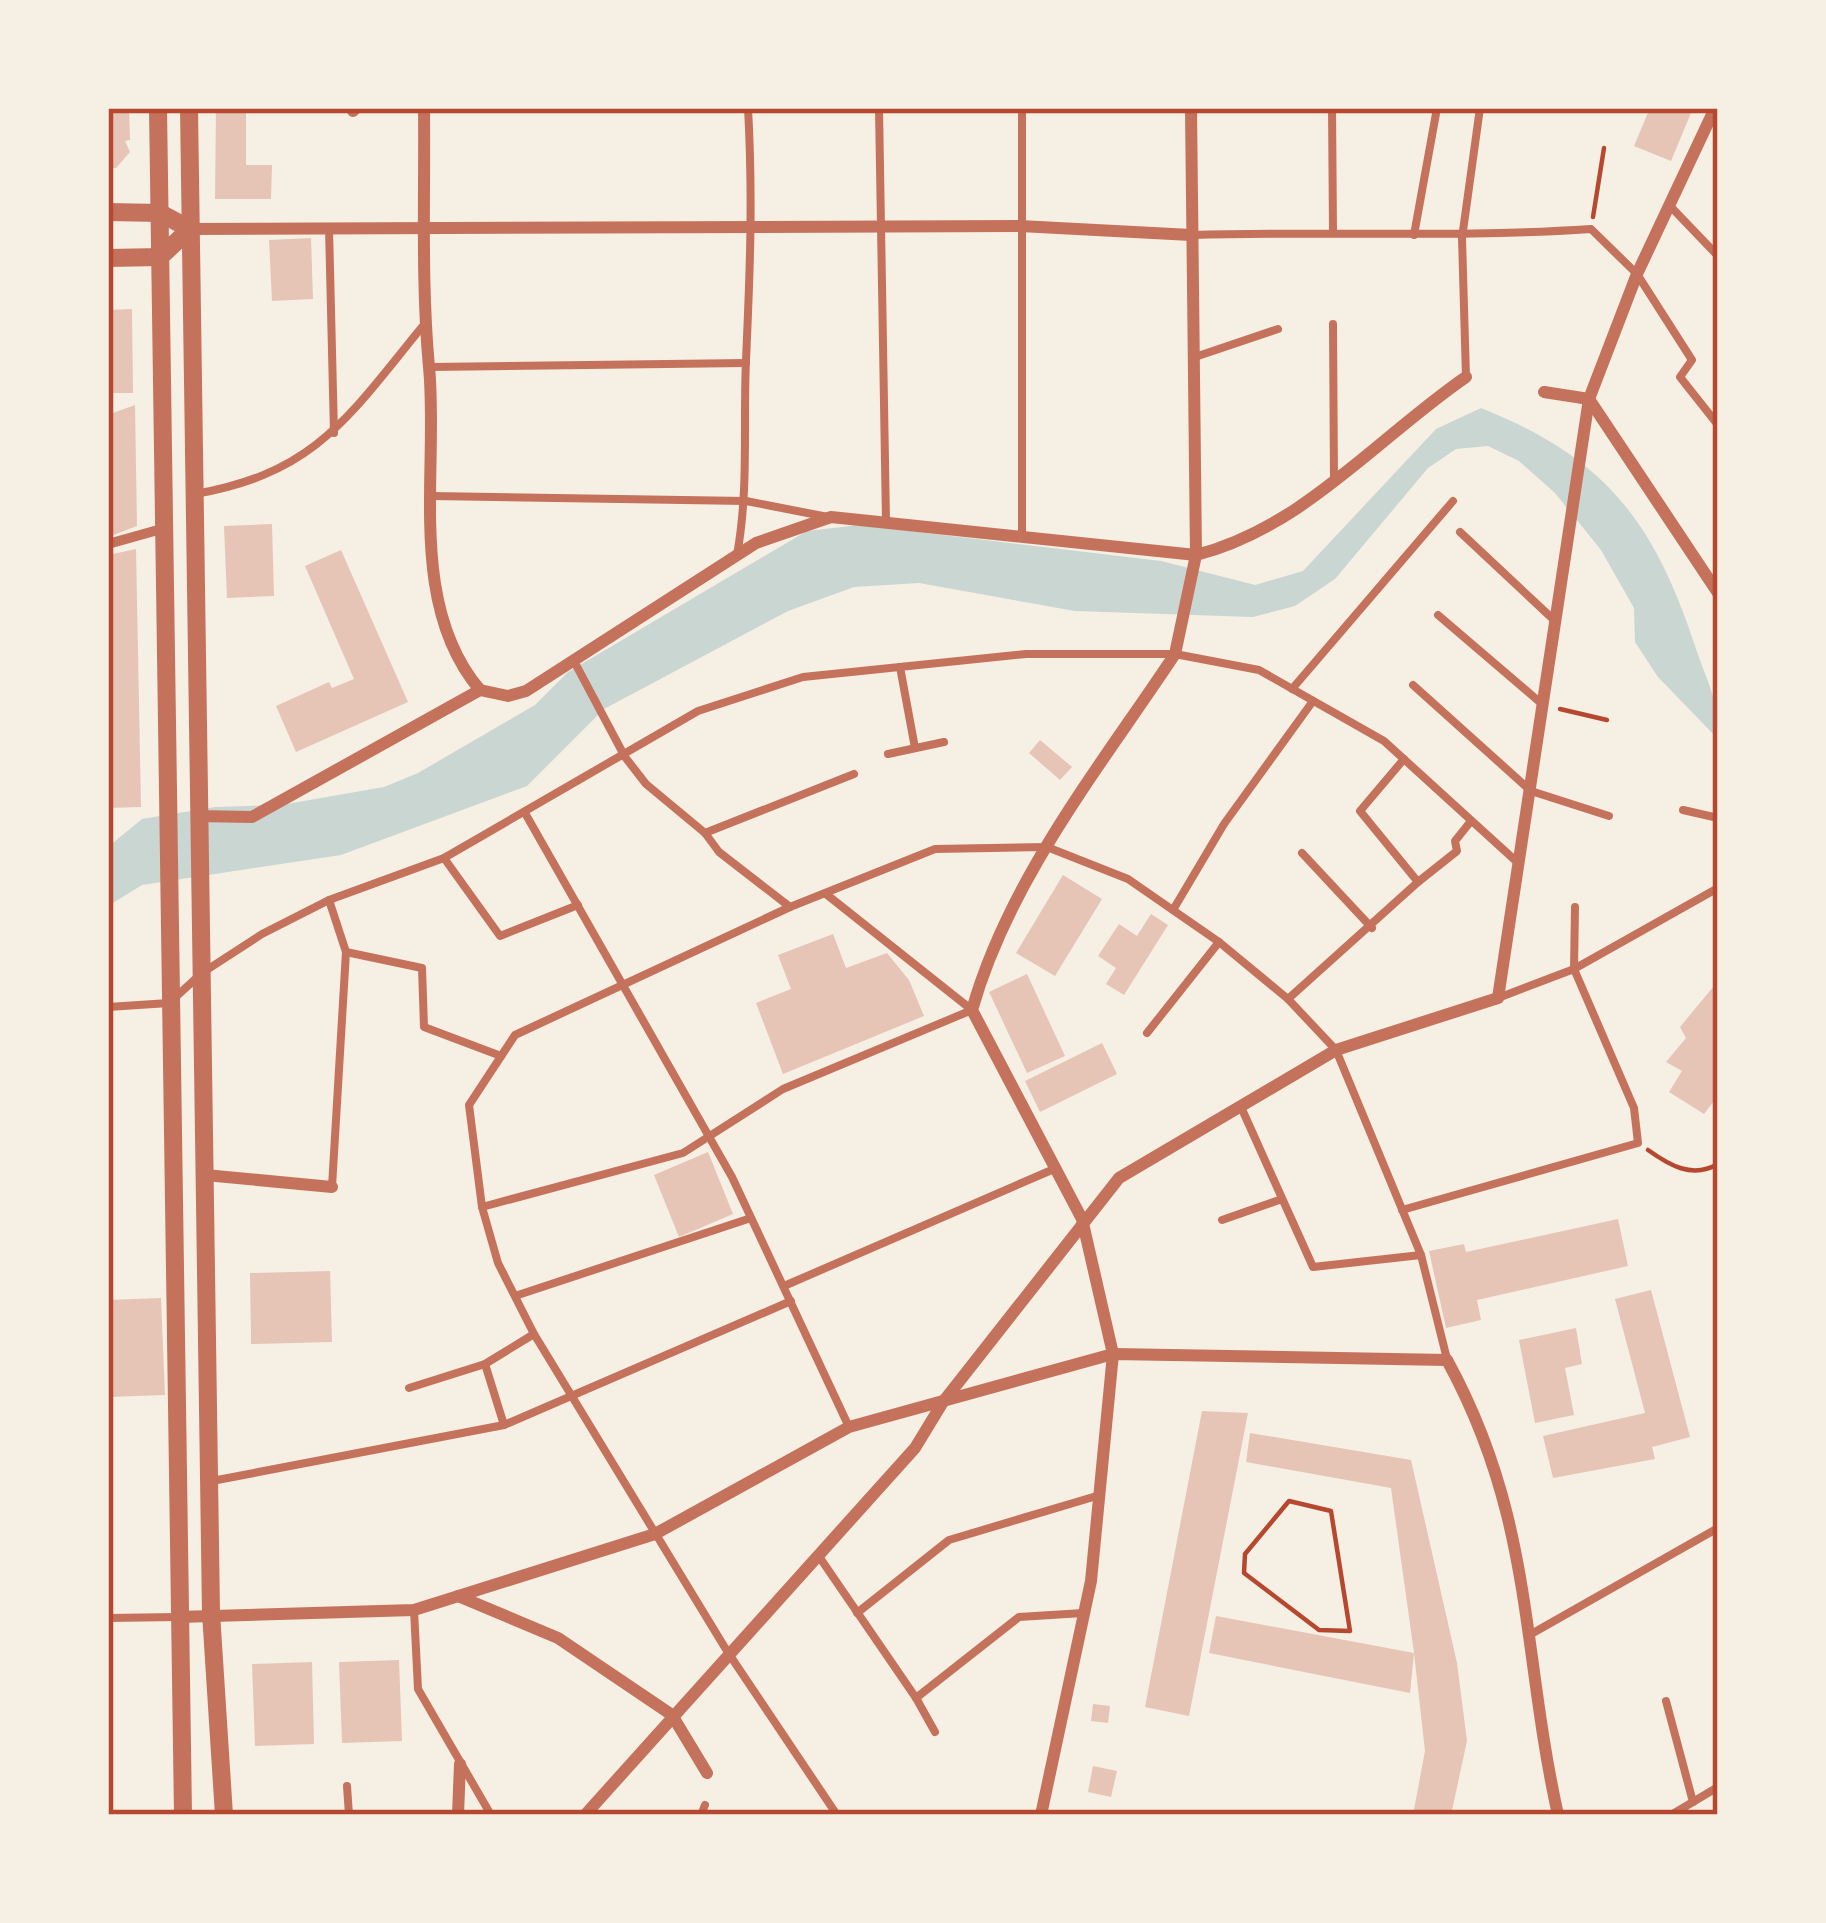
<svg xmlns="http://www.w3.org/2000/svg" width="1826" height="1923" font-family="Rubik,sans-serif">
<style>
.water{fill:#c9d6d2}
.building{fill:#e6c5b7}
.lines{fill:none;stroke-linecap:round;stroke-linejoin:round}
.path{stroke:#b5482f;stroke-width:4.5}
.service{stroke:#c5725c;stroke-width:8}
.pedestrian{stroke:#c5725c;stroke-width:10}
.minor{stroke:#c5725c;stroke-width:12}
.tertiary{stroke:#c5725c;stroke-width:18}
.neatline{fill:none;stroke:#b5482f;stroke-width:4.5}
</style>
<rect width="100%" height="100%" fill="#f6efe4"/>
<path class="water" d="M1481 408C1604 457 1653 520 1694 643 1707 684 1718 694 1718 739L1658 677 1635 642 1634 608 1601 550 1555 493 1519 461 1488 446 1456 449 1428 468 1335 579 1295 606 1253 617 1075 611 919 583 854 587 788 611 604 709 527 786 341 855 142 885 108 906V847L142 819 215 807 281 805 384 787 418 773 535 705 568 672 807 531 860 525 1161 561 1255 585 1303 571 1436 429Z"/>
<g class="building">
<polygon points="108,108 129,108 130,140 125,141 130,152 116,168 108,168"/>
<polygon points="216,108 246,108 246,165 272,165 271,199 215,199"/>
<polygon points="1650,108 1693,108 1671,161 1634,146"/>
<polygon points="311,238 313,299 272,301 269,240"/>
<polygon points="132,309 133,393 108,393 108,310"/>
<polygon points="135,405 137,526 108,537 108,422 110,414"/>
<polygon points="272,524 274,596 227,598 224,526"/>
<polygon points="136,549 141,807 108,808 108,555"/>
<polygon points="341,550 408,702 296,752 276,706 329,682 332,688 354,679 305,566"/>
<polygon points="1040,740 1072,767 1060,780 1029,753"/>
<polygon points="1063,875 1102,899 1055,976 1016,953"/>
<polygon points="1151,914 1168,925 1124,995 1106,984 1116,968 1098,956 1119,924 1137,936"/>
<polygon points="833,934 846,968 887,953 909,980 924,1016 783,1074 756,1003 791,989 778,955"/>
<polygon points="1027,974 1065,1056 1027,1073 989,992"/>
<polygon points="1718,981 1718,1096 1704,1114 1669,1092 1682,1071 1666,1062 1686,1038 1680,1027"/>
<polygon points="1102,1043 1117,1074 1040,1112 1025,1081"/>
<polygon points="708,1152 733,1214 679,1237 654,1175"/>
<polygon points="1618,1219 1628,1266 1477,1300 1481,1320 1446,1328 1429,1251 1464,1244 1466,1252"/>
<polygon points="330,1271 332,1342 251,1344 250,1273"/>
<polygon points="1651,1290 1690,1437 1652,1447 1655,1459 1553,1478 1543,1436 1645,1413 1615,1299"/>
<polygon points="161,1298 165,1395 108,1397 108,1300"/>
<polygon points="1576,1328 1582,1364 1565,1368 1574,1415 1535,1423 1519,1340"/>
<polygon points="1202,1411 1248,1413 1189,1716 1145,1707"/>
<polygon points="1250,1433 1411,1460 1457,1663 1467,1741 1451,1815 1413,1815 1425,1751 1414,1653 1410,1693 1209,1653 1216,1616 1414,1653 1391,1488 1246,1462"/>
<polygon points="399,1660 402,1741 342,1743 339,1662"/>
<polygon points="312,1662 314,1744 255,1746 252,1664"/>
<polygon points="1093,1704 1110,1706 1108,1723 1091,1721"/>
<polygon points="1093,1766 1117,1771 1111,1797 1088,1792"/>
</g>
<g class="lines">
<g class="path">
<polyline points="1593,217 1604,148"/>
<polyline points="1560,709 1607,720"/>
<path d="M1648 1150C1669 1165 1692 1179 1718 1164"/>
<polygon points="1289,1501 1331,1511 1350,1631 1319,1630 1244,1573 1245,1554"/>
</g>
<g class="service">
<polyline points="879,108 886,521"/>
<polyline points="1332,108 1333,231"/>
<polyline points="424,109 465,108"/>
<polyline points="1672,208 1718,256"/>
<polyline points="329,228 334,433"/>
<path d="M1193 235C1326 231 1458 238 1591 229L1637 274 1692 360 1680 377 1718 425"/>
<polyline points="1414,235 1437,108"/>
<polyline points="1333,324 1334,482"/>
<polyline points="1195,357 1278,329"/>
<polyline points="429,367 746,363"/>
<polyline points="1466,377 1462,238 1480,108"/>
<path d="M195 494C316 473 349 416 422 327"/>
<polyline points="431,496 746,501 828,517"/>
<polyline points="1460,532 1554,620"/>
<polyline points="1022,535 1022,108"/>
<path d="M737 555C749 489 743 426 746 360 750 272 753 197 748 108"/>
<polyline points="1438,615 1542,704"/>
<polyline points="575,663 625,757 646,784 705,833 719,852 790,907"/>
<polyline points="900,667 915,748"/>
<polyline points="1413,685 1531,791 1609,816"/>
<polyline points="1292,689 1453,501"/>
<polyline points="888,754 944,742"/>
<polyline points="1683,810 1718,818"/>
<polyline points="525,813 732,1177 849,1427"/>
<polyline points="705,833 854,774"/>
<polyline points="1302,853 1372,928"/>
<polyline points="444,858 500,936 578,905"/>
<polyline points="1418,882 1457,851 1455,841 1471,821"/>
<polyline points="329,900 346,952 332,1187"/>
<polyline points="1575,907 1574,969 1718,888"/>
<polyline points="1173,910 1224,824 1313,701"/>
<polyline points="346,952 422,968 424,1027 501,1056"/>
<polyline points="1288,999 1418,882 1360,811 1404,759"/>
<polyline points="108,1007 169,1003 202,973 262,934 329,900 444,858 698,711 803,677 1026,654 1175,654 1259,670 1384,741 1517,862"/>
<polyline points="1147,1033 1219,942"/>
<polyline points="1241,1107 1313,1267 1421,1255"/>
<polyline points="482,1207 683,1153 783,1089 972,1010 826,894"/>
<polyline points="1402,1210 1638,1143 1634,1108 1574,969 1498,998"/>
<polyline points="1222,1220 1282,1199"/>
<polyline points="784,1286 1054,1169"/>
<polyline points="518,1295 751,1218"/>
<polyline points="485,1364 504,1425"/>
<polyline points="409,1388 485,1364 534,1334"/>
<polyline points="212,1481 504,1425 791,1301"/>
<polyline points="818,1555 916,1698 1019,1617 1083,1613"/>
<polyline points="414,1610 418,1689 491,1815"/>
<polyline points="857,1613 949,1540 1100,1495"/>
<polyline points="108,1618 178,1617"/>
<polyline points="1533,1633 1718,1528"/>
<polyline points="916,1698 935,1732"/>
<polyline points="1666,1701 1693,1802"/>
<polyline points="347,1786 349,1815"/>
<polyline points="701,1815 705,1805"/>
<polyline points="837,1815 727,1651 534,1334 498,1263 482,1207 469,1105 515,1035 790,907 935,849 1047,847 1128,879 1219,942 1288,999 1336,1050 1421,1255 1447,1359"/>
<polyline points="1671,1815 1718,1787"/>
</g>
<polyline class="pedestrian" points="108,544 165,528"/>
<g class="minor">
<path d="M424 108C425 194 421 281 429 367 439 470 406 603 480 690"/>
<polyline points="353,111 356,108"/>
<polyline points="190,229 1020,226 1191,235"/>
<polyline points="1544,392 1589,399 1718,593"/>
<path d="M197 816 252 817 480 690 508 696 526 691 756 543 831 517 1196 555C1304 527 1376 439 1466 377"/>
<polyline points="205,1175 332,1187"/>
<polyline points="458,1596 558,1638 672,1715 707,1773"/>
<path d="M178 1617 414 1610 655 1534 849 1427 1113 1354 1447 1360C1534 1519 1521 1648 1558 1815"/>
<polyline points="458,1815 460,1764"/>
<polyline points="585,1815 915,1448 943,1402 1119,1178 1336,1050 1498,998 1589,399 1637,274 1715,108"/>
<path d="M1041 1815 1091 1581 1113 1354 1082 1219 972 1010C1009 879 1100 767 1175 654L1196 555 1191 108"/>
</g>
<g class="tertiary">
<polyline points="158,108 183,1815"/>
<polyline points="189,108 211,1613 224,1815"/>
<polyline points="108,212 160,213 190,229 160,257 108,258"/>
</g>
</g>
<rect width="1826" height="1923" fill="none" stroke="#f6efe4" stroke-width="222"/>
<rect x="111" y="111" width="1604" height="1701" class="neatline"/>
</svg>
